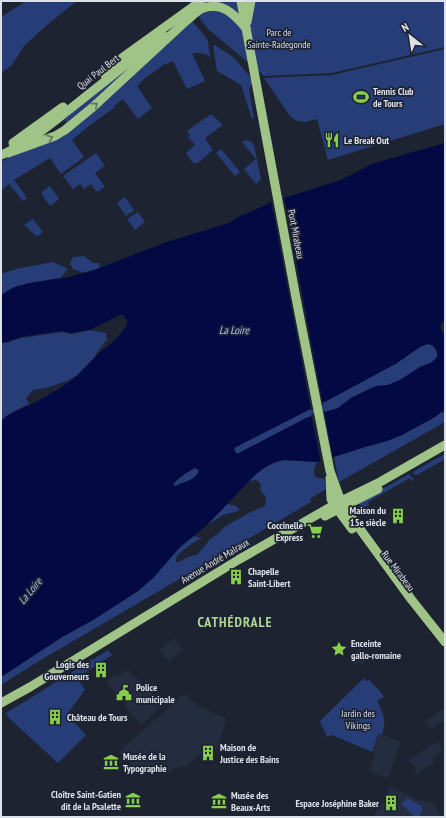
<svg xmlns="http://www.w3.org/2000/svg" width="446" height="818" font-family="'PT Sans Narrow',sans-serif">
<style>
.built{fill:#242c3f}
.green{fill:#273d78}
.water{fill:#030943;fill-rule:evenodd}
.pier{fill:#1d2331}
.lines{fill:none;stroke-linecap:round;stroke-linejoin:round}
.major{stroke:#a0c388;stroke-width:9}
.oneway{stroke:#5e735c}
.labels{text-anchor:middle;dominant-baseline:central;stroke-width:3.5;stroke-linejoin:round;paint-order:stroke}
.park-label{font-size:10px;fill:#d2daed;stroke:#1d2331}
.street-label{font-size:10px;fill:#dbe0e9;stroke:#1d2331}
.poi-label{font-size:10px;font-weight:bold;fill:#dbe0e9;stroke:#1d2331;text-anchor:start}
.water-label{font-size:11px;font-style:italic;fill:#a8c0f7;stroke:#1d2331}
.district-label{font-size:14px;font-weight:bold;letter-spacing:1px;fill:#afd794;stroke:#1d2331}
</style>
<rect width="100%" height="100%" fill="#1d2331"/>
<g class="built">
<polygon points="173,637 182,650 169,662 159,650 171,640"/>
<polygon points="362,646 364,648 360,651 367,660 361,665 358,662 355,665 349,657"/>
<polygon points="128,670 163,705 141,725 125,706 126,704 106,683 115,674 118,677"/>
<polygon points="183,695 186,695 198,706 225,718 226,721 224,723 225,724 218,746 214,752 207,758 202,753 185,767 184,765 181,767 176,767 168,775 157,764 143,777 120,753 120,751"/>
<polygon points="445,707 445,720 431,729 425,722"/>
<polygon points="378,733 401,742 390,772 387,778 369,771 375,754 372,752"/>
<polygon points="438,741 443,751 432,758 434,762 434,763 419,772 417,775 414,773 416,768 410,762 408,761"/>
<polygon points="392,787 418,800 432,802 434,804 442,817 373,817 383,800 386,802 389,799 386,796 390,788"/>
</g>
<g class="green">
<polygon points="26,1 77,1 48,24 24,46 12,65 1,73 1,17"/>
<polygon points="211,1 445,1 445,47 332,73 264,76 208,29 198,16"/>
<path d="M191 20 205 36 208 41 210 58C206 52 198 53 192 53L205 81 187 89 173 61 161 66V67L146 77 137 86 152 108 138 119 123 99 114 106V108L90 125 72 140 84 157 61 174 50 158 14 180 27 198 23 201 9 184 1 191V162L12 155 58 139Z"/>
<polygon points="215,45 233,57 254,81 249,89 254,118 252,119 241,85 217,71 213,46"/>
<polygon points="445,49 445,124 328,160 317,119 305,122 297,121 290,116 264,78 332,75"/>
<polygon points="135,64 90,105 67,122 65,121 64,119 122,70"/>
<polygon points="211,114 223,125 205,138 213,150 199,162 194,164 186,153 195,145 186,134 189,136 190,135 187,131"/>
<polygon points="246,140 250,141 254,145 261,179 256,184 244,169 256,159 242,142"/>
<polygon points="221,149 240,172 235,176 216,153"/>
<polygon points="96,153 105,166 95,173 105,187 97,192 91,184 84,189 80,184 73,189 63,176"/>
<polygon points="50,186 59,199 50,206 41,193"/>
<polygon points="125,197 134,210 126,216 117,203"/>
<polygon points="138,212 145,222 135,230 127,219"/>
<polygon points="33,219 43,232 38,236 36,236 24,225"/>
<polygon points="84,256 93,263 99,263 100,268 84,273 73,269 70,263 73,257"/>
<polygon points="53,262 68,269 60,278 30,283 20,286 9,290 1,295 1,274 16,269"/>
<path d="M90 330 106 333 107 340 100 348 93 359 77 375 67 381 46 388 33 390 26 398 29 404C21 408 7 414 1 421V343H6L21 338 62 332 70 334 78 333Z"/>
<polygon points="427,344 432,345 435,348 437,352 437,357 432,362 428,364 420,367 400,380 388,385 380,386 371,388 351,398 338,408 306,418 239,453 236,453 234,449 236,447 332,398 397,363 420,347"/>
<polygon points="441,412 445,414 445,422 339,482 334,457 365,447 387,441 402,435 435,417"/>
<polygon points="445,454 445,459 417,475 415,475 413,473 414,471"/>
<path d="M284 460 317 462C313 469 311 481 324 478L326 489 310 499 311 502 39 661 1 685V677L62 637 93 620 138 591 153 578 180 547 194 536 202 538C196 541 178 552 176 559 176 560 176 561 176 562H179L188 557 197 555 208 542 209 540 220 532 221 530 224 527 249 513 265 506 266 497C262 491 259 493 261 484 257 479 254 480 248 482 259 471 269 463 284 460Z"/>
<path d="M195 468 197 469 199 471C196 480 184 482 176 486L173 485C176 479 189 471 195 468Z"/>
<polygon points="409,474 413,478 414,480 412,481 410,478 368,502 369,505 361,509 358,514 356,513 356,510 360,505 359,502"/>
<polygon points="227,504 236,506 239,509 239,511 223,515 207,525"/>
<polygon points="108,650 112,655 77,678 85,690 67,714 86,735 58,763 10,719 6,713"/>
<path d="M364 678 366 681 369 680 380 691 384 697 377 701C383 713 387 721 382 735L378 734 372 752 332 735 327 737 320 721Z"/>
<polygon points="407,798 422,806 422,811 419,817 415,817 401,804"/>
</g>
<path class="water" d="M445 143V319C439 324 439 330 445 334V409L435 417 402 435 387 441 365 447 317 462 284 460 275 462 265 467 256 474 207 525 180 547 153 578 138 591 93 620 62 637 1 677V421C10 412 24 408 36 402 50 394 65 386 78 375 85 368 92 360 99 353 110 344 123 335 128 322L123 315H120L90 330 70 333 62 331 40 334 21 337 6 342 1 343V295L14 287 30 283 69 277 94 270 167 242 229 223 240 216 255 210 271 202 341 180 372 164 406 154ZM427 344 432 345 435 348 437 352V357L432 362 428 364 420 367 400 380 388 385 376 386 351 398 338 408 306 418 239 453H236L234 449 236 447 332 398 397 363 420 347ZM195 468 199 470C196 481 184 481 176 486L173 485C176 479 189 471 195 468Z"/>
<g class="pier">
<polygon points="284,196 323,405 311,411 271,200"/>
<polygon points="324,410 333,459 321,463 311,414"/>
</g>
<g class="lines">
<g class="major">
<polyline points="241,1 296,298 330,471 339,496 349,514 411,599 445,642"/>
<polyline points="247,22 251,1"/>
<polyline points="104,74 122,58 201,1"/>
<polyline points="13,143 63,107"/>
<path d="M8 153 55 136 65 130 93 107 186 21C191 17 196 12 201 9 221 0 234 14 246 28"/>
<path d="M1 155C26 145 49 125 70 109 101 84 132 60 163 35"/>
<polyline points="330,478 331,499 338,510 352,529"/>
<polyline points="325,516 378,489"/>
<polyline points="1,703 30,687 238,560 341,501 380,482 445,445"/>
</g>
</g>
<defs><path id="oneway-chevron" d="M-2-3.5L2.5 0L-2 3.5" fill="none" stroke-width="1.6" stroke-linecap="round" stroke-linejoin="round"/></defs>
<g class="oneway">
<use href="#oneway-chevron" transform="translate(95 105) rotate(-42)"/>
<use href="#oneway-chevron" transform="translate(50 138) rotate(-22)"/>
</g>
<defs>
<symbol id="stadium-bare" viewBox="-9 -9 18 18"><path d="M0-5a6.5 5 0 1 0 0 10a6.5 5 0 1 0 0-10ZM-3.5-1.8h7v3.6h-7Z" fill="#87cf4a" stroke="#1d2331" stroke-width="2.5" paint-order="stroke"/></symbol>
<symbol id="restaurant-bare" viewBox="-9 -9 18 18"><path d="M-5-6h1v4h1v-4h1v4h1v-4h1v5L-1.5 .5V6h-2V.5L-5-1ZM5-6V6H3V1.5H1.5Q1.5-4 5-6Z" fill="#87cf4a" stroke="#1d2331" stroke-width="2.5" paint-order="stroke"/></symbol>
<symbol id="building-bare" viewBox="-9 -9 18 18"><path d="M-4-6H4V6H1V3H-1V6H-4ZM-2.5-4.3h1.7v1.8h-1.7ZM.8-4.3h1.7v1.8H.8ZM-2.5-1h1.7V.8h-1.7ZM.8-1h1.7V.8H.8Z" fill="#87cf4a" stroke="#1d2331" stroke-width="2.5" paint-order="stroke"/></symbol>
<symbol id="supermarket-bare" viewBox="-9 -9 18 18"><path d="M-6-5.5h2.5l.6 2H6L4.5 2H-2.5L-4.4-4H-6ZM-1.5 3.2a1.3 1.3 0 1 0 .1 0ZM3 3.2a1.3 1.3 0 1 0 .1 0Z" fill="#87cf4a" stroke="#1d2331" stroke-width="2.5" paint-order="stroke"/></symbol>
<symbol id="sight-bare" viewBox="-9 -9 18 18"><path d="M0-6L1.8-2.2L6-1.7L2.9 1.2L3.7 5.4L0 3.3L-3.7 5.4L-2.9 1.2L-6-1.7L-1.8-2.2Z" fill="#87cf4a" stroke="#1d2331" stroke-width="2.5" paint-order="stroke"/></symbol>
<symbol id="civic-bare" viewBox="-9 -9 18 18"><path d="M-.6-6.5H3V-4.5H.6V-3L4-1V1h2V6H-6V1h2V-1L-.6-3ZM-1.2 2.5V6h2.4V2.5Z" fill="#87cf4a" stroke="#1d2331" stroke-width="2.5" paint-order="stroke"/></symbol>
<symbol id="museum-bare" viewBox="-9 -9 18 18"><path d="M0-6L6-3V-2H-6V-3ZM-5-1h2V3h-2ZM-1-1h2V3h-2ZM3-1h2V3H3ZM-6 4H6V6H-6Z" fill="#87cf4a" stroke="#1d2331" stroke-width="2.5" paint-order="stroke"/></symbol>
</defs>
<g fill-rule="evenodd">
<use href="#stadium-bare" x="350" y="86" width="22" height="22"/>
<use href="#restaurant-bare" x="321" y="129" width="22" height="22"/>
<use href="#building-bare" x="387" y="505" width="22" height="22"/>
<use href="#supermarket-bare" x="304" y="520" width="22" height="22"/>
<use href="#building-bare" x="225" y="566" width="22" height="22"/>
<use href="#sight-bare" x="328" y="638" width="22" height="22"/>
<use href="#building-bare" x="90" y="659" width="22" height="22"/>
<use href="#civic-bare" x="113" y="682" width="22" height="22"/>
<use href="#building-bare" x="44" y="706" width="22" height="22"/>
<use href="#building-bare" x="197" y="742" width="22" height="22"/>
<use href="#museum-bare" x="100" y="751" width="22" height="22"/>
<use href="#museum-bare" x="122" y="789" width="22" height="22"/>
<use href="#museum-bare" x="208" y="790" width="22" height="22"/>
<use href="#building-bare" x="380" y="792" width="22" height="22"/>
</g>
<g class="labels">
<g class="park-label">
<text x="279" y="32">Parc de<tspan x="279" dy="12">Sainte-Radegonde</tspan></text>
<text x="358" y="713">Jardin des<tspan x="358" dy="12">Vikings</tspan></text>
</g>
<g class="street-label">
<text transform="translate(98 72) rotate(-38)">Quai Paul Bert</text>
<text transform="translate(296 234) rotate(79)">Pont Mirabeau</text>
<text transform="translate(215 561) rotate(-31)">Avenue André Malraux</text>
<text transform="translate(398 571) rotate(53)">Rue Mirabeau</text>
</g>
<g class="poi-label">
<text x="373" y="91">Tennis Club<tspan x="373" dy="12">de Tours</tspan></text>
<text x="344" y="140">Le Break Out</text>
<text x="386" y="510" text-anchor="end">Maison du<tspan x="386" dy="12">15e siècle</tspan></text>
<text x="303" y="525" text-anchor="end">Coccinelle<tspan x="303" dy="12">Express</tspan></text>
<text x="248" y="571">Chapelle<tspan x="248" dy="12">Saint-Libert</tspan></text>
<text x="351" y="643">Enceinte<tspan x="351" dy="12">gallo-romaine</tspan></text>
<text x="89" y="664" text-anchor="end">Logis des<tspan x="89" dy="12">Gouverneurs</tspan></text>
<text x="136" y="687">Police<tspan x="136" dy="12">municipale</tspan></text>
<text x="67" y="717">Château de Tours</text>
<text x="220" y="747">Maison de<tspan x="220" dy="12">Justice des Bains</tspan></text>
<text x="123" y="756">Musée de la<tspan x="123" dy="12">Typographie</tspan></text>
<text x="121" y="794" text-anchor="end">Cloître Saint-Gatien<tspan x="121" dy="12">dit de la Psalette</tspan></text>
<text x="231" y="795">Musée des<tspan x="231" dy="12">Beaux-Arts</tspan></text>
<text x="379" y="803" text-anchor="end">Espace Joséphine Baker</text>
</g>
<g class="water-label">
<text x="234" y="330">La Loire</text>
<text transform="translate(30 591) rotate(-50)">La Loire</text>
</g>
<g class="district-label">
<text x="235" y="622">CATHÉDRALE</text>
</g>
</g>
<rect width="446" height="818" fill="none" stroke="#dbe0e9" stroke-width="4"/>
<g transform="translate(410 36) rotate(330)" stroke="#1d2331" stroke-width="3" paint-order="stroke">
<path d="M0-3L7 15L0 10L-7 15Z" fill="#dbe0e9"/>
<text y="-6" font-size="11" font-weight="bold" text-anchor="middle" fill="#dbe0e9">N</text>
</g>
</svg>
